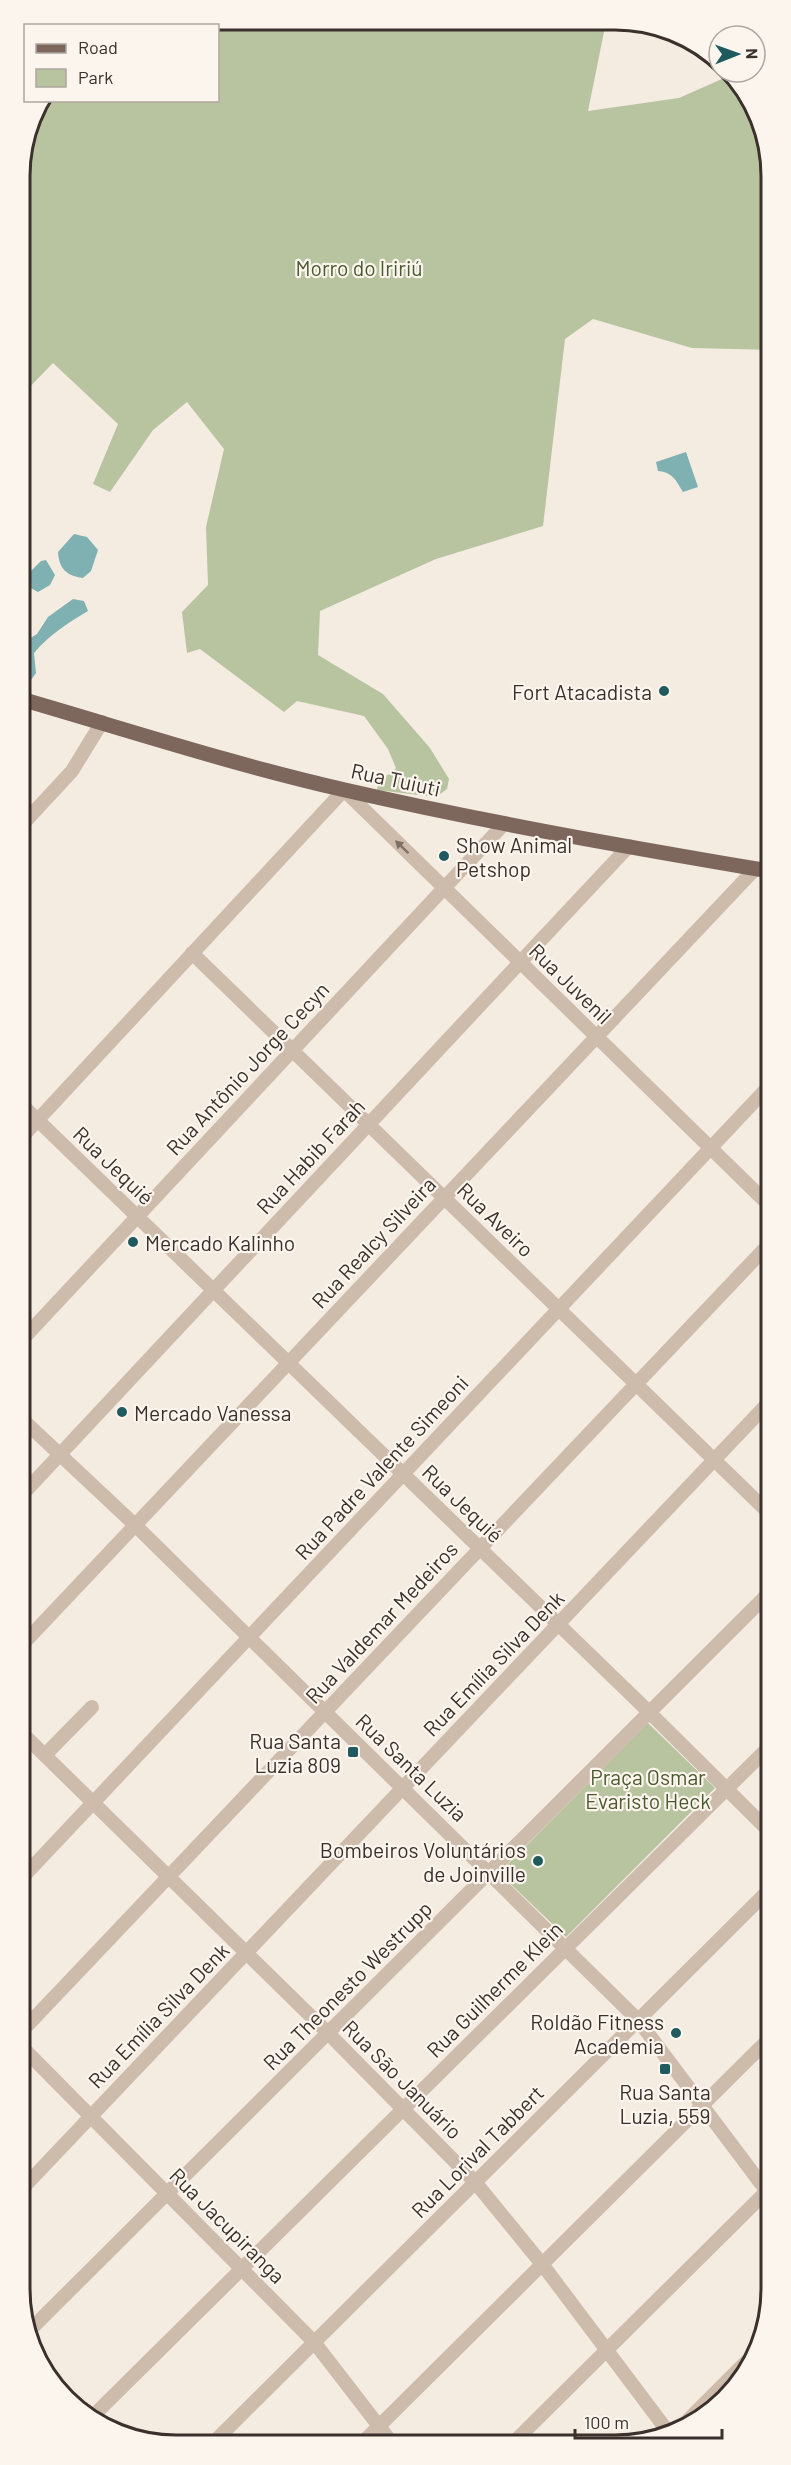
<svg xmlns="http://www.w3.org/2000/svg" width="791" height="2465" font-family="Barlow,sans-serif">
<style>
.green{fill:#b8c4a0}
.water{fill:#7fb0b2}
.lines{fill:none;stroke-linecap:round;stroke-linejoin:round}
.minor{stroke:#cdbbac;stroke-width:14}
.major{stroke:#7d675c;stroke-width:15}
.oneway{fill:#7d6f65}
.poi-dot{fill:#1f5a5e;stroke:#fbf5ee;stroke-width:2}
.labels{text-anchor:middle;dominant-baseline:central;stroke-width:4.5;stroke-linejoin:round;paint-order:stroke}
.park-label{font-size:21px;fill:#4a5a2e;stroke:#fbf5ee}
.poi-label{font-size:21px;fill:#3b302b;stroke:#fbf5ee;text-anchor:end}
.street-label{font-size:21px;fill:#3b302b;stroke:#fbf5ee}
.rim{fill:none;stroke:#3b302b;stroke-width:3}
</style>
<rect width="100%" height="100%" fill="#f4ebe1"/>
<g class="green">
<polygon points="176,20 615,22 605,27 588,111 679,98 731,75 769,146 769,350 692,348 593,319 565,339 543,526 436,559 320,611 318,655 383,694 430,748 449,779 447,789 436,797 377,790 379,779 392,773 396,768 388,749 364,716 297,701 284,712 200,649 187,653 182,612 208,585 206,527 224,449 187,402 153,430 110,492 93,484 118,424 53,363 20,397 20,166 36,107 40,100 218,100 218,26 146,25"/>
<polygon points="648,1723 715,1788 566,1937 499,1873"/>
</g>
<g class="water">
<path d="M686 452 698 487 683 492C676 480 672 472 658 471L656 462Z"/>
<path d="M74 534 87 537 98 550 91 571 83 578C67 576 59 569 58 552Z"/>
<polygon points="46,560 55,575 50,585 38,592 20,582 41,561"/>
<path d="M73 599 84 601 88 611C68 623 49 635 34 653L36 673 31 680 22 678 20 676 21 644 37 634 48 617Z"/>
</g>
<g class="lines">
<g class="minor">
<polyline points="21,826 72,771 102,722"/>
<polyline points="192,953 770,1514"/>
<polyline points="21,1104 649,1712 771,1833"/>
<polyline points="21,1138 344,790 770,1206"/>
<polyline points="21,1341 504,824"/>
<polyline points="21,1418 135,1525 638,2020 771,2197"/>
<polyline points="21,1496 629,846"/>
<polyline points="22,1645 755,869"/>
<polyline points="22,1733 328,2033 475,2182 542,2264 669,2433"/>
<polyline points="45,1755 92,1707"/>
<polyline points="22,1878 770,1085"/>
<polyline points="22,2031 770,1243"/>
<polyline points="22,2047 314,2342 392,2443"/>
<polyline points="22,2189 770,1401"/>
<polyline points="29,2331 770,1592"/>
<polyline points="94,2415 771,1745"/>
<polyline points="678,2430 759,2349"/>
<polyline points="213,2443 771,1888"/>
<polyline points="362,2443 771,2037"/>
<polyline points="513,2443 771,2187"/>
</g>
<path class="major" d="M21 699C128 730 235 765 345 790 485 822 627 847 769 871"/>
</g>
<defs><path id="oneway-solid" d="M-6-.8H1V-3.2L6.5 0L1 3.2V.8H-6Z" transform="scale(1.5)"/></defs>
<use class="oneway" href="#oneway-solid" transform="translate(402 847) rotate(-136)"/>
<g class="poi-dot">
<circle cx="664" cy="691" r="6"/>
<circle cx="444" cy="856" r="6"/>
<circle cx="133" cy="1242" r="6"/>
<circle cx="122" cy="1412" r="6"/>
<rect x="347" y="1746" width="12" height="12" rx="3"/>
<circle cx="538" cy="1861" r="6"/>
<circle cx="676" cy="2033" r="6"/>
<rect x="659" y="2063" width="12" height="12" rx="3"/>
</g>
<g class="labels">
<g class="park-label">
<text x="359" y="267">Morro do Iririú</text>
<text x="648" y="1776">Praça Osmar<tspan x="648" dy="24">Evaristo Heck</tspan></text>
</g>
<g class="poi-label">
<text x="652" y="691">Fort Atacadista</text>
<text x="456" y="844" text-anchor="start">Show Animal<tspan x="456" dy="24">Petshop</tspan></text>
<text x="145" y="1242" text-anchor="start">Mercado Kalinho</text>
<text x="134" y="1412" text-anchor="start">Mercado Vanessa</text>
<text x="341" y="1740">Rua Santa<tspan x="341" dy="24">Luzia 809</tspan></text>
<text x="526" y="1849">Bombeiros Voluntários<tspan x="526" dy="24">de Joinville</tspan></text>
<text x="664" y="2021">Roldão Fitness<tspan x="664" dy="24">Academia</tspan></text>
<text x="665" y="2091" text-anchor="middle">Rua Santa<tspan x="665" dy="24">Luzia, 559</tspan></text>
</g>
<g class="street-label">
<text transform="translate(396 779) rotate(12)">Rua Tuiuti</text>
<text transform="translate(571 983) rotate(44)">Rua Juvenil</text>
<text transform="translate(247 1068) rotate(-47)">Rua Antônio Jorge Cecyn</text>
<text transform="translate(310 1156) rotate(-47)">Rua Habib Farah</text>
<text transform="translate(114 1165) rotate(44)">Rua Jequié</text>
<text transform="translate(496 1219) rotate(44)">Rua Aveiro</text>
<text transform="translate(373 1242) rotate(-47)">Rua Realcy Silveira</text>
<text transform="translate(381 1467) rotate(-47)">Rua Padre Valente Simeoni</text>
<text transform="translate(463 1503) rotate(44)">Rua Jequié</text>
<text transform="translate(381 1622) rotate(-47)">Rua Valdemar Medeiros</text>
<text transform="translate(493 1663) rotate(-46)">Rua Emília Silva Denk</text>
<text transform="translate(412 1767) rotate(44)">Rua Santa Luzia</text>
<text transform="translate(347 1985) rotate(-45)">Rua Theonesto Westrupp</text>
<text transform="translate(494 1989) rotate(-45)">Rua Guilherme Klein</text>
<text transform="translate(158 2015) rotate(-46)">Rua Emília Silva Denk</text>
<text transform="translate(403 2079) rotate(45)">Rua São Januário</text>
<text transform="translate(477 2151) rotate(-45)">Rua Lorival Tabbert</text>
<text transform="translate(228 2225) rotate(45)">Rua Jacupiranga</text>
</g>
</g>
<path d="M0 0H791V2465H0ZM176 30H615A146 146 0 0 1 761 176V2289A146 146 0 0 1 615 2435H176A146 146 0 0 1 30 2289V176A146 146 0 0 1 176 30Z" fill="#fbf5ee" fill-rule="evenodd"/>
<path class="rim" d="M176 30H615A146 146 0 0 1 761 176V2289A146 146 0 0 1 615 2435H176A146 146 0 0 1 30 2289V176A146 146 0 0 1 176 30Z"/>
<rect x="24" y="24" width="195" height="78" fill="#fbf5ee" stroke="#aea6a0" stroke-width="1.5"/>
<rect x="36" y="44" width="30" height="9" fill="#7d675c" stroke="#aea6a0" stroke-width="1.5"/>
<text x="78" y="54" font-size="18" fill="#3b302b">Road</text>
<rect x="36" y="69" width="30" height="18" fill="#b8c4a0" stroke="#aea6a0" stroke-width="1.5"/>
<text x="78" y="84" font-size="18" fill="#3b302b">Park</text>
<g transform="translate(737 54) rotate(89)"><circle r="28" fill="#fbf5ee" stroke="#aea6a0" stroke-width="1.5"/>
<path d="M0-4.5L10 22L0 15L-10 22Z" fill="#1f5a5e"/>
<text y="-9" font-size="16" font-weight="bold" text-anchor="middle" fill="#3b302b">N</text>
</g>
<path d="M575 2429v9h147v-9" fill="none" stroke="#3b302b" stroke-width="3"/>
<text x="584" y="2429" font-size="18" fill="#3b302b" stroke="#fbf5ee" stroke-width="4.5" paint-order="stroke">100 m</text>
</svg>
